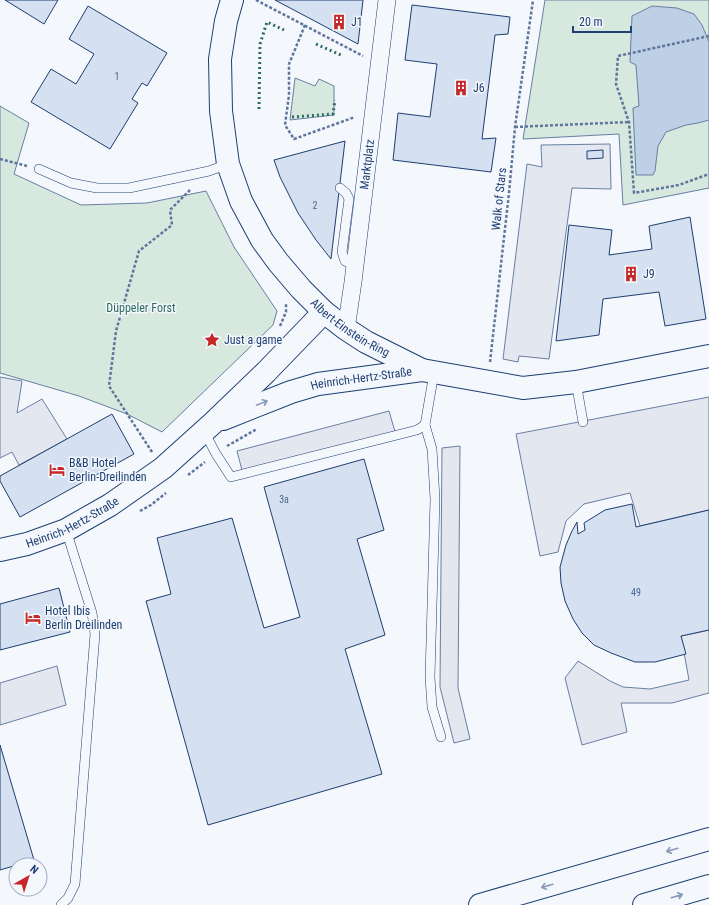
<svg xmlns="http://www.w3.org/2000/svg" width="709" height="905" font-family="'Roboto Condensed',sans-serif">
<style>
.green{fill:#d7e8df;stroke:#687fa3}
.parking{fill:#e3e8f0;stroke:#687fa3}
.water{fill:#bed0e5;stroke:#687fa3}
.building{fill:#d5e0f0;stroke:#1d3f73}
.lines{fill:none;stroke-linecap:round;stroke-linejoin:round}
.service-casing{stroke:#1d3f73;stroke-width:10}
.minor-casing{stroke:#1d3f73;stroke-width:18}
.tertiary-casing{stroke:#1d3f73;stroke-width:24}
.motorway-casing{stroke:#1d3f73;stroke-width:24}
.path{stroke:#5e769c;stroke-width:2.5;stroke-dasharray:3 2;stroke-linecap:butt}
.service{stroke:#f4f7fb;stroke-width:9}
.minor{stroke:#f4f7fb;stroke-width:17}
.tertiary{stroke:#f4f7fb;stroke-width:22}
.motorway{stroke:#f4f7fb;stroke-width:22}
.hedge{stroke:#2c6c60;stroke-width:3;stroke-dasharray:2 3;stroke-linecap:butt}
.oneway{stroke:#889bb7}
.labels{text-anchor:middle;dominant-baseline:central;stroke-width:3;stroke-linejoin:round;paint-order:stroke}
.number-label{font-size:10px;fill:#4b6792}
.poi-label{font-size:12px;fill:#1d3f73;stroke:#f4f7fb;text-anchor:start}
.street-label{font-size:12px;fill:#1d3f73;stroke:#f4f7fb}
.park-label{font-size:12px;fill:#2c6c60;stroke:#f4f7fb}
</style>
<rect width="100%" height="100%" fill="#f4f7fb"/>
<g class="green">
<polygon points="545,0 709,0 709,188 623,205 619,134 523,139"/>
<polygon points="295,78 315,86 319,79 334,86 334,115 290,120"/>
<polygon points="0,106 29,123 14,174 81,205 147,203 206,191 234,247 277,311 273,325 162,432 127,414 79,396 0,373"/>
</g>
<g class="parking">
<polygon points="610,144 611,189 572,188 549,359 519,356 518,362 503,359 527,164 542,167 541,145"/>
<polygon points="0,377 22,381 17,413 42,399 67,439 19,465 12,452 0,458"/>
<polygon points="709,397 709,510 640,526 630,493 584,504 566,521 558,552 540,556 516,434"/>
<polygon points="389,411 396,435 243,474 237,451"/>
<polygon points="460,446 458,688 470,739 454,743 440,687 442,448"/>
<polygon points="709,630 709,693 672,703 621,703 627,732 582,745 565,678 578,661 610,681 623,687 650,689 689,680 681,636"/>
<polygon points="57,666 66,705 0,725 0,683"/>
</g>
<polygon class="water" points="652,6 677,8 694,14 702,25 709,42 709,120 698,123 686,125 666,132 658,146 655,171 653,175 636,175 633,108 639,106 636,65 630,62 632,16"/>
<g class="building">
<polygon points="5,0 58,0 44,24"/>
<polygon points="275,0 363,0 358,44"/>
<polygon points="412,5 510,17 508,34 495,35 482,139 496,138 491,172 393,160 398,113 430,117 437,64 405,60"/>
<polygon points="88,6 167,53 147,86 142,83 132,99 138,103 110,149 31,102 51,69 76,84 94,54 69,39"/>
<polygon points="345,141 331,259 316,240 298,213 280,177 274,160"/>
<polygon points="603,150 603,158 587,159 587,151"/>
<polygon points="690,217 706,319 665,326 659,292 603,299 599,335 556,341 569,225 612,230 609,255 652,249 649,226"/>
<polygon points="112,414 134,454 20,517 0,481 0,476"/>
<polygon points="364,459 384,530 357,539 385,635 345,649 382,774 208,825 146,601 171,594 157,538 232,518 264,628 300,617 264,487"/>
<polygon points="632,504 636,527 709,510 709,630 681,636 686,654 655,662 635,662 611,653 594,645 582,633 573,619 565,601 561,583 560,567 566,545 572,531 577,522 578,534 585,530 584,523 605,510"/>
<polygon points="59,588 70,632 0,650 0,604"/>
<polygon points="0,745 34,860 0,870"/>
</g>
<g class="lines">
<defs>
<g id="service">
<polyline points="39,169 71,183 97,188 129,188 209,171 228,164"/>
<polyline points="340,188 346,193 349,199 342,252 345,261 355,266"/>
<polyline points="434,373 425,425 432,449 435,499 430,677 432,707 441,737"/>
<polyline points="576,382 583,422"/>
<polyline points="204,431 216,454 231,477 417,430 425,425"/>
<polyline points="61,905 68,898 75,884 95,634 92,613 66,530"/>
</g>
<g id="minor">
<path id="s1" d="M346 329 353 282 387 0"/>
</g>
<g id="tertiary">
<path id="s2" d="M232 0 226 21 220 59 221 111 228 164 241 201 262 240 278 262 301 289 324 312 346 329 366 342 422 370 523 388 576 382 709 356"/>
<path id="s3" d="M223 419 291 392 318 384 422 370"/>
<path id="s4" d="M0 550 27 544 66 530 110 505 163 468 213 423 266 372 324 312"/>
</g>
<g id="motorway">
<polyline points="480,905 709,839"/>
<polyline points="644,905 709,886"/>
</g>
</defs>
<use href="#service" class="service-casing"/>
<use href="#minor" class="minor-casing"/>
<use href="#tertiary" class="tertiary-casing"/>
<use href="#motorway" class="motorway-casing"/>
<g class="path">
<polyline points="256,0 363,56"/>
<polyline points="305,25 289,64 289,95 285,125 294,139 355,117"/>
<polyline points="709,36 618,56 616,84 629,122 634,193 679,185 709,174"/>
<polyline points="515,127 629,122"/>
<polyline points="0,159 27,166"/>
<polyline points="280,326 286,312 286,303"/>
<polyline points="490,362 509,193 515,127 533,0"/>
<polyline points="227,446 257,429"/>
<polyline points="152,452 109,386 116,331 139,251 172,225 170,210 190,190"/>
<polyline points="188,475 205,462"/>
<polyline points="140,511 151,505 166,493"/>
</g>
<use href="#service" class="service"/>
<use href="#minor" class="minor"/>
<use href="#tertiary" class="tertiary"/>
<use href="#motorway" class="motorway"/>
<g class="hedge">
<polyline points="316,44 343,56"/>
<polyline points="259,109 260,44 267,22 284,30"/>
<polyline points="292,117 333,114 335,100"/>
</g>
</g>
<defs><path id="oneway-shaft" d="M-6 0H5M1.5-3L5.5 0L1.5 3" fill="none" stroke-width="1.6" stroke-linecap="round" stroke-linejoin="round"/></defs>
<g class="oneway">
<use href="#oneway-shaft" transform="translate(262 403) rotate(-22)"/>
<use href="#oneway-shaft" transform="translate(672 850) rotate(164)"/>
<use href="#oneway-shaft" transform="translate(547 886) rotate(164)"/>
<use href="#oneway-shaft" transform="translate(677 896) rotate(-16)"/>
</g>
<defs>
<symbol id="building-bare" viewBox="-9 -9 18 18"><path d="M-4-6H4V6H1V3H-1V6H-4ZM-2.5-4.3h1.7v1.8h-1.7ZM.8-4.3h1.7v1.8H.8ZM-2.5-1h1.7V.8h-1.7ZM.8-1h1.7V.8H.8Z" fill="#c62828" stroke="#f4f7fb" stroke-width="2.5" paint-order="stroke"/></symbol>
<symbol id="sight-bare" viewBox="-9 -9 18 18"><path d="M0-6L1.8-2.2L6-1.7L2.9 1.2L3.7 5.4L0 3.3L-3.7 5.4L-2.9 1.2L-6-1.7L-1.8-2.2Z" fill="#c62828" stroke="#f4f7fb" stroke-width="2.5" paint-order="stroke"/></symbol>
<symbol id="hotel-bare" viewBox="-9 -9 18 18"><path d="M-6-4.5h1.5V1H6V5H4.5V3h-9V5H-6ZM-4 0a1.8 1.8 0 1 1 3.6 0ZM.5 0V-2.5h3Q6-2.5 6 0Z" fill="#c62828" stroke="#f4f7fb" stroke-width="2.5" paint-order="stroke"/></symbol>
</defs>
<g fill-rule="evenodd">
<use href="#building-bare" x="328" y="11" width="22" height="22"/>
<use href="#building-bare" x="450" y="77" width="22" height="22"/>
<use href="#building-bare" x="620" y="263" width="22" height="22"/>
<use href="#sight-bare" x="201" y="329" width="22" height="22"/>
<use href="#hotel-bare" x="46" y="459" width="22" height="22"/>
<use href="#hotel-bare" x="22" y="607" width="22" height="22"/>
</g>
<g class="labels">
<g class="number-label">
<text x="117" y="76">1</text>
<text x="315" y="205">2</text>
<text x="284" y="499">3a</text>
<text x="636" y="592">49</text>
</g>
<g class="poi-label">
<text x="351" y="22">J1</text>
<text x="473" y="88">J6</text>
<text x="643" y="274">J9</text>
<text x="224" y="340">Just a game</text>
<text x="69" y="463">B&amp;B Hotel<tspan x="69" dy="14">Berlin-Dreilinden</tspan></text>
<text x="45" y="611">Hotel Ibis<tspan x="45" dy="14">Berlin Dreilinden</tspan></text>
</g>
<g class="street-label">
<text stroke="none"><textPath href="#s1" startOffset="166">Marktplatz</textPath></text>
<text transform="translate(499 199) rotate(-84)">Walk of Stars</text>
<text stroke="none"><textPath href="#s2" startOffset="375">Albert-Einstein-Ring</textPath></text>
<text stroke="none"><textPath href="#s3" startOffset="145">Heinrich-Hertz-Straße</textPath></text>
<text stroke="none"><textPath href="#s4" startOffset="78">Heinrich-Hertz-Straße</textPath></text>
</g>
<g class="park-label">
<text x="141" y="308">Düppeler Forst</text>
</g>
</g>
<g transform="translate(28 877) rotate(39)"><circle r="19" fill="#f4f7fb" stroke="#9eadc5"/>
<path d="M0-3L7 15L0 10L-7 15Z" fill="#c62828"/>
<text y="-6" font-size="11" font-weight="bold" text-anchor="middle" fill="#1d3f73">N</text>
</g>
<path d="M573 26v6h58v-6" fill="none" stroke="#1d3f73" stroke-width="2"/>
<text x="579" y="26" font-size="12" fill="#1d3f73" stroke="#f4f7fb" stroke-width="3" paint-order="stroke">20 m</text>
</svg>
